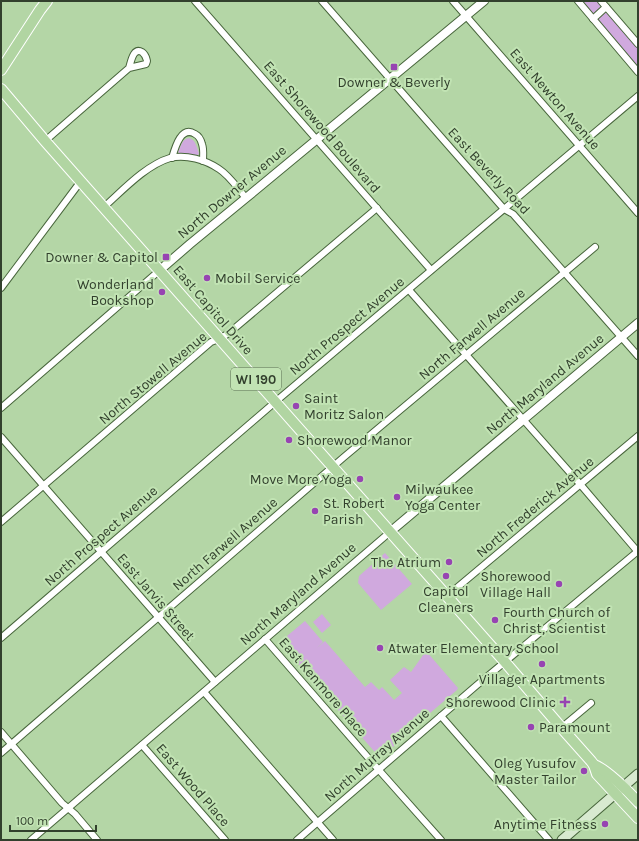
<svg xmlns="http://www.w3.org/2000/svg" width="639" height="841" font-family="Karla,sans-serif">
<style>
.green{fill:#d0a9de}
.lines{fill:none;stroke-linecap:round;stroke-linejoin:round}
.minor-casing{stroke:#48663c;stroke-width:8}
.tertiary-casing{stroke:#48663c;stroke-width:10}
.secondary-casing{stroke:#48663c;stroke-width:11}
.primary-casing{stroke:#fff;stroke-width:12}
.minor{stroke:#fff;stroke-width:6}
.tertiary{stroke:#fff;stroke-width:8}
.secondary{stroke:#d8ead0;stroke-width:9}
.primary{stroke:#b1d5a2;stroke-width:10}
.poi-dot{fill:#9744b2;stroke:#c1e3b3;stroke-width:1.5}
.labels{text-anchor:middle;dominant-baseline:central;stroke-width:4;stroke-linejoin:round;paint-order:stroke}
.shield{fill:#c1e3b3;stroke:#5d7155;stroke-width:1}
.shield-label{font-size:13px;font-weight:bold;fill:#32402d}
.poi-label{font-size:14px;fill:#32402d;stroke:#c1e3b3;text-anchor:end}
.street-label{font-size:14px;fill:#32402d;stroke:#c1e3b3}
</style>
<rect width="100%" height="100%" fill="#b4d6a6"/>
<g class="green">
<polygon points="581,1 598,1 638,47 638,67"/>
<path d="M189 138C196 140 196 146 199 153L198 155H196L179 153 178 152C181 146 182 139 189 138Z"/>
<polygon points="385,553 412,584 381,610 358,583 359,576"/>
<polygon points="322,614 331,625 322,633 313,622"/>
<polygon points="305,621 323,642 317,648 325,641 365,687 371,682 379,690 382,687 394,700 402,693 390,680 404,667 411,672 426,651 458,688 457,690 423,719 423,721 380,758 298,664 299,662 281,641"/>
</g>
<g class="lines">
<defs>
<g id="minor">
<polyline points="195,1 431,270"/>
<polyline points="322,1 504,209 513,214 638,356"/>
<polyline points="453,1 638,213"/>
<polyline points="578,1 638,72"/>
<polyline points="601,1 638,44"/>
<polyline points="593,19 606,7"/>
<path d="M45 141 129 68 146 64 147 61C146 57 146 55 142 52 133 47 131 62 129 68"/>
<path d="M172 158C175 148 181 125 195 134 199 136 201 140 202 144 204 150 203 155 203 161"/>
<path d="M104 207C122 191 146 165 170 158 186 154 206 160 219 169 230 176 238 189 246 198"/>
<polyline points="1,288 81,181"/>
<polyline points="409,290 580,484 638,552"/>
<polyline points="1,408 160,270"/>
<polyline points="1,437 215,682"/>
<polyline points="1,522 211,342 219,339 229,333 377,208"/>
<polyline points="447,596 638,436"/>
<polyline points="1,638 281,397 638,96"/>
<polyline points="265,639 378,769 441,840"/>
<polyline points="204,692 333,840"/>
<polyline points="441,716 549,840"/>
<polyline points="561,728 591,703"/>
<polyline points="1,732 62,803 75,814 97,840"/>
<polyline points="142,745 225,840"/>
<polyline points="1,753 344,457 595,247"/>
<polyline points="31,840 390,532"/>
<polyline points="297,840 477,685 638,551"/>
</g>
<g id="tertiary">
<polyline points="160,270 190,244 246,198 484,1"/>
<polyline points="390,532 638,323"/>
</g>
<polyline id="secondary" points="562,840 638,774"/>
<g id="primary">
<polyline points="1,70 40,10 47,1"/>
<polyline points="1,89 45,141 505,662 559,725 591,761 594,765 597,774 638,818"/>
<path d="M594 765C606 769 629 792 638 802"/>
</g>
</defs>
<use href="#minor" class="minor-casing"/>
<use href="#tertiary" class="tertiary-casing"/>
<use href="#secondary" class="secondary-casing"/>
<use href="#primary" class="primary-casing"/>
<use href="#minor" class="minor"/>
<use href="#tertiary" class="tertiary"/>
<use href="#secondary" class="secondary"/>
<use href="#primary" class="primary"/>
</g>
<g class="poi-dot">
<rect x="390" y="63" width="8" height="8" rx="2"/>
<rect x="162" y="253" width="8" height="8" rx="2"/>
<circle cx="207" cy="278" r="4"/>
<circle cx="162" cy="292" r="4"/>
<circle cx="296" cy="406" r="4"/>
<circle cx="289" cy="440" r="4"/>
<circle cx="360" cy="479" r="4"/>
<circle cx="397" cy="497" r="4"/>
<circle cx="315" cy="511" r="4"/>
<circle cx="449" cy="562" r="4"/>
<circle cx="446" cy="576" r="4"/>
<circle cx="559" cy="584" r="4"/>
<circle cx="495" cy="620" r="4"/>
<circle cx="380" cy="648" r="4"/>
<circle cx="542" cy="664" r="4"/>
<path d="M563 696h4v4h4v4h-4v4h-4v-4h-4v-4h4z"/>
<circle cx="531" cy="727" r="4"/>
<circle cx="584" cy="771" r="4"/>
<circle cx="605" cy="824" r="4"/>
</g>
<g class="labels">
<rect class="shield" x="231" y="368" width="50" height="22" rx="3"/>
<g class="shield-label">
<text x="256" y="379">WI 190</text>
</g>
<g class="poi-label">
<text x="394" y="82" text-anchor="middle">Downer &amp; Beverly</text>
<text x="158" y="257">Downer &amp; Capitol</text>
<text x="215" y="278" text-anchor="start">Mobil Service</text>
<text x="154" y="284">Wonderland<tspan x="154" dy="16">Bookshop</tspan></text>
<text x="304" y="398" text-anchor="start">Saint<tspan x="304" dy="16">Moritz Salon</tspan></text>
<text x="297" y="440" text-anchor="start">Shorewood Manor</text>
<text x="352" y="479">Move More Yoga</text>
<text x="405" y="489" text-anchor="start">Milwaukee<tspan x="405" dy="16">Yoga Center</tspan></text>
<text x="323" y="503" text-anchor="start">St. Robert<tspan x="323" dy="16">Parish</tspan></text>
<text x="441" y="562">The Atrium</text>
<text x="551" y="576">Shorewood<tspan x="551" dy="16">Village Hall</tspan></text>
<text x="446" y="591" text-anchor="middle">Capitol<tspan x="446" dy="16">Cleaners</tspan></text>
<text x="503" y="612" text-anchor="start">Fourth Church of<tspan x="503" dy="16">Christ, Scientist</tspan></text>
<text x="388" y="648" text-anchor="start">Atwater Elementary School</text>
<text x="542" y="679" text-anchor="middle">Villager Apartments</text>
<text x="556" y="702">Shorewood Clinic</text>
<text x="539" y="727" text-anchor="start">Paramount</text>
<text x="576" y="763">Oleg Yusufov<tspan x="576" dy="16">Master Tailor</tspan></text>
<text x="597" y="824">Anytime Fitness</text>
</g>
<g class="street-label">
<text transform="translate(555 99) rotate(49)">East Newton Avenue</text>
<text transform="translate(322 127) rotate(49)">East Shorewood Boulevard</text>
<text transform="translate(489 171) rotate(47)">East Beverly Road</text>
<text transform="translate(232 192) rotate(-40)">North Downer Avenue</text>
<text transform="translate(213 310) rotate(49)">East Capitol Drive</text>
<text transform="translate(347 326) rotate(-40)">North Prospect Avenue</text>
<text transform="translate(472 334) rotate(-40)">North Farwell Avenue</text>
<text transform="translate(153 378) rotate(-40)">North Stowell Avenue</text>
<text transform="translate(545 384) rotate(-40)">North Maryland Avenue</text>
<text transform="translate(535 507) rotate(-40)">North Frederick Avenue</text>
<text transform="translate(101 536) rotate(-41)">North Prospect Avenue</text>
<text transform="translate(225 544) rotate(-41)">North Farwell Avenue</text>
<text transform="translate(298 594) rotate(-41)">North Maryland Avenue</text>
<text transform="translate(156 597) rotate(49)">East Jarvis Street</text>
<text transform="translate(323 687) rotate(49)">East Kenmore Place</text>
<text transform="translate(377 755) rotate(-41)">North Murray Avenue</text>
<text transform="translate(193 785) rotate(49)">East Wood Place</text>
</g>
</g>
<rect width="639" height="841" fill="none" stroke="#32402d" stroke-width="4"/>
<path d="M10 825v6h86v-6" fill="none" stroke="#32402d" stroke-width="2"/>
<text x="16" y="825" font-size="12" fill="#32402d" stroke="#c1e3b3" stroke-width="3" paint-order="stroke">100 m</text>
</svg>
